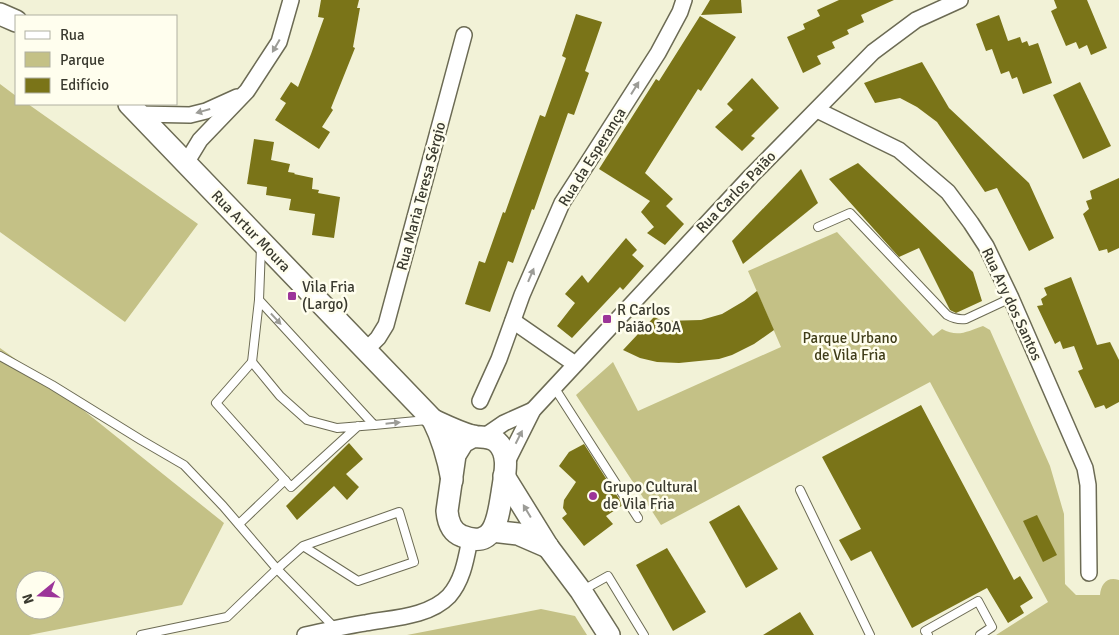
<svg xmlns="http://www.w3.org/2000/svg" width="1119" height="635" font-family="Signika,sans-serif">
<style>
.green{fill:#c4c186;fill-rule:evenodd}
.building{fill:#7a7418}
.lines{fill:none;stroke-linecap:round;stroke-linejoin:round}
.service-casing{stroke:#6c6b54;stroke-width:10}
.minor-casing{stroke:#6c6b54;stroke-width:18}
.secondary-casing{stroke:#6c6b54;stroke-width:24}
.service{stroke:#fff;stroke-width:8}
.minor{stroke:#fff;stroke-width:15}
.secondary{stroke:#fff;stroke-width:21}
.oneway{fill:#9c9c97}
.poi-dot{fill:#9c3599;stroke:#fffeee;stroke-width:2}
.labels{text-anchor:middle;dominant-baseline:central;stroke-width:5;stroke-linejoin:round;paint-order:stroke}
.street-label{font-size:15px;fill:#3a3a2f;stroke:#fffeee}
.poi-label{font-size:15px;fill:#3a3a2f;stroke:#fffeee;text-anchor:start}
.park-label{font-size:15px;fill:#403d19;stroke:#fffeee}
</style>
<rect width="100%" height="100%" fill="#f2f2d7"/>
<g class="green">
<polygon points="0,84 16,96 16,104 28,104 198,224 125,322 0,232"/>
<path d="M837 232 933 336 942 329C958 338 968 331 983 326L990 330 1050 466 1064 514 1065 584 1076 595H1100C1101 584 1107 576 1119 580V635H996L1048 602 930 382 661 525 576 395 613 362 638 411 781 347 748 271Z"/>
<path d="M0 348 52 385 224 523 182 605 29 635H0ZM25 580H55V610H25Z"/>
<polygon points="541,609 575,616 587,635 407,635"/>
</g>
<g class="building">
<polygon points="321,0 359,0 357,8 360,8 353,47 355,48 331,108 333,110 322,127 330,132 319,149 275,120 286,103 280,99 291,82 298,87 311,54 324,18 318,17"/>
<polygon points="710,0 741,0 742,13 701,15"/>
<polygon points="839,0 894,0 861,15 864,22 847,30 849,34 832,42 835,48 817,56 821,64 803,73 787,37 805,29 803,24 820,16 817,10"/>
<polygon points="1054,0 1087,0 1107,48 1091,55 1087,45 1079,49 1076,42 1066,46 1051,11 1057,8"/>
<polygon points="576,14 602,22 585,71 589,73 574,115 568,113 534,210 532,209 513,263 508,261 490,312 465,304 479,261 485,263 503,212 505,213 540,115 545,117 566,58 562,56"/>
<polygon points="999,15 1008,41 1020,37 1022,43 1027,41 1029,46 1038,43 1052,83 1023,94 1017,77 1012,79 1009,71 1001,74 992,49 986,51 976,24"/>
<polygon points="700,16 736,37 701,91 698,89 645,173 673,199 666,206 684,224 665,245 647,233 654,227 641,212 650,201 599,169 656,79 659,81"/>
<polygon points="922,62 949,108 1029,183 1054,238 1029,251 997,188 985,192 937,122 917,107 900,98 875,103 864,83"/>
<polygon points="752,78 779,108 751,136 755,138 742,151 715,127 733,110 727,104"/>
<polygon points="1080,82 1111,146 1083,159 1053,95"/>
<polygon points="254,139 274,142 271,160 290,164 288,172 295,173 294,174 313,178 312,189 319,190 318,193 340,197 334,238 312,235 315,214 289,210 291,199 266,195 267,187 247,184"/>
<polygon points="858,163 973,272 982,301 956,313 950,310 919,248 899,257 829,179"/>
<polygon points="801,169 818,203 743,264 732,241"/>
<polygon points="1119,178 1119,248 1108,253 1107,249 1099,251 1083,214 1089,209 1086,201 1092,199 1090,191"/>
<polygon points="626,238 637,250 632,255 644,266 623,290 620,287 572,338 557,326 575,303 565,294 582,275 588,283"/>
<polygon points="1071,277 1097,345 1110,342 1119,360 1119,402 1106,409 1104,405 1095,408 1078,371 1083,369 1074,346 1063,349 1060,341 1055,344 1037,306 1043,305 1041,299 1047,295 1044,288"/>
<polygon points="757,291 774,330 754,344 732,355 719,359 679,363 657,362 640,358 623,350 654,317 663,321 701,320 722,314 744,301"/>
<polygon points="921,405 1014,580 1020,576 1033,598 1020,606 1024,613 1008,623 987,588 912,628 871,551 851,561 839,540 861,529 822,457"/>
<polygon points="349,443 363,459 346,474 359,487 347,500 334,486 297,520 286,506"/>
<polygon points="584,444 623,505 606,516 613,524 584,546 562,518 567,514 563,508 564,500 576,482 559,466 569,452"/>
<polygon points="739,505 778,569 746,588 709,522"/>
<polygon points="1037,515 1057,555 1043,562 1023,521"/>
<polygon points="667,548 706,612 673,631 636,565"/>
<polygon points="800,612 814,635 763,635"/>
</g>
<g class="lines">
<defs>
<g id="service">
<path d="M818 227 850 213 947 315C954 319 959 320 966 319L1011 298"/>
<polyline points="261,247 259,300 374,425 427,420"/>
<polyline points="0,356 52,385 141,440 184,465 223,506 277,569 335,628"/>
<polyline points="252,362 259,300"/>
<polyline points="554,387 638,518"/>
<polyline points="358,426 291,487 216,403 252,362 280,396 307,420 337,428 374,425"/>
<polyline points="800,490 870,635"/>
<polyline points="239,524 285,480"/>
<polyline points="583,590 608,576 644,635"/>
<polyline points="141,635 227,617 277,569 303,546 358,581 414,562 399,512 303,546"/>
<polyline points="928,635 925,631 978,601 992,627 980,635"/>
</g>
<g id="minor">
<polyline points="817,110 899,150 948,192 971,223 986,246 1011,298 1085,468 1088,485 1089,573"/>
<polyline points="138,114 190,115 206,111 237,97"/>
<polyline points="186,163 200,140 247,91 279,42 291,0"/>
<polyline points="513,321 575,364"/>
<polyline points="366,350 378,338 386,325 464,35"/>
<polyline points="480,401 499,359 522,295 562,203 658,53 680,12 684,0"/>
<polyline points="485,436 504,423 533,410"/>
<polyline points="506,464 533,410 751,176 873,52 916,20 960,0"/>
<path d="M305 635C325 631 345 626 365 623 391 618 429 617 449 596 463 580 466 559 470 539"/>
</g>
<g id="secondary">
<polyline points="0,14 16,21"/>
<path d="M129 104 433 420C443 440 448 458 452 480"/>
<path d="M433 420C446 426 458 432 472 436 481 438 489 435 497 442 511 455 504 477 502 493 498 516 496 550 462 536 451 532 448 522 447 511L455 455 463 442 474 436"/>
<polyline points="504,476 548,547 581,591 609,635"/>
<polyline points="492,531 518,534 548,547"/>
</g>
</defs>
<use href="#service" class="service-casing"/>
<use href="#minor" class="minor-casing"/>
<use href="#secondary" class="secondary-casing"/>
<use href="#service" class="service"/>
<use href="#minor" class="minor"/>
<use href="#secondary" class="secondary"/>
</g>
<defs><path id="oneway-solid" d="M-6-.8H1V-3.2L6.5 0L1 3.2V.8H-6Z" transform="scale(1.25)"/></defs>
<g class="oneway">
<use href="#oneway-solid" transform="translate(276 46) rotate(120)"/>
<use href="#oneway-solid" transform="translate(635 88) rotate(-58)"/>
<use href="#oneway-solid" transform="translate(203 111) rotate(164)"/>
<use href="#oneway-solid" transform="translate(531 275) rotate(-67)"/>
<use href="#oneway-solid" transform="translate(276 319) rotate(47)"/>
<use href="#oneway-solid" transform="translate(393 423) rotate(-6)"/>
<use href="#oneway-solid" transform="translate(519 437) rotate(-63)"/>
<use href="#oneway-solid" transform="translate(527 511) rotate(-121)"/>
</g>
<g class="poi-dot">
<rect x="287" y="291" width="10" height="10" rx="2.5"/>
<rect x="602" y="314" width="10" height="10" rx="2.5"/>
<circle cx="593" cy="496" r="5"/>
</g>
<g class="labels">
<g class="street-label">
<text transform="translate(592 157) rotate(-58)">Rua da Esperança</text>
<text transform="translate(736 192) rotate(-46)">Rua Carlos Paião</text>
<text transform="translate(421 196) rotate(-75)">Rua Maria Teresa Sérgio</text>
<text transform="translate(251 231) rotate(46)">Rua Artur Moura</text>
<text transform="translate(1012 304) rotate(65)">Rua Ary dos Santos</text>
</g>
<g class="poi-label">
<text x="302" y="287">Vila Fria<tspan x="302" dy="17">(Largo)</tspan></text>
<text x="617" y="310">R Carlos<tspan x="617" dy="17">Paião 30A</tspan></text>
<text x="603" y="487">Grupo Cultural<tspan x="603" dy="17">de Vila Fria</tspan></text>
</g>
<g class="park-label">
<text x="850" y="338">Parque Urbano<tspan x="850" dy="17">de Vila Fria</tspan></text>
</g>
</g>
<rect x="15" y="15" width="162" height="90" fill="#fffeee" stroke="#b0b0a2"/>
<rect x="25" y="31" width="25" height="8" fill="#ffffff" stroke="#b0b0a2"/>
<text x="60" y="40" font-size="15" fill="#3a3a2f">Rua</text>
<rect x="25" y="52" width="25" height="15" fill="#c4c186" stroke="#b0b0a2"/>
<text x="60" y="65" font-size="15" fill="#3a3a2f">Parque</text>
<rect x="25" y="78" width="25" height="15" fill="#7a7418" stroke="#b0b0a2"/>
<text x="60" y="90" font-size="15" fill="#3a3a2f">Edifício</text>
<g transform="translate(40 595) rotate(252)"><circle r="24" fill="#fffeee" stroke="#b0b0a2"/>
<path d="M0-4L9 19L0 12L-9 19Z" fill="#9c3599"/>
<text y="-8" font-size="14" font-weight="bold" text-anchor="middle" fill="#3a3a2f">N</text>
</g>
</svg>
